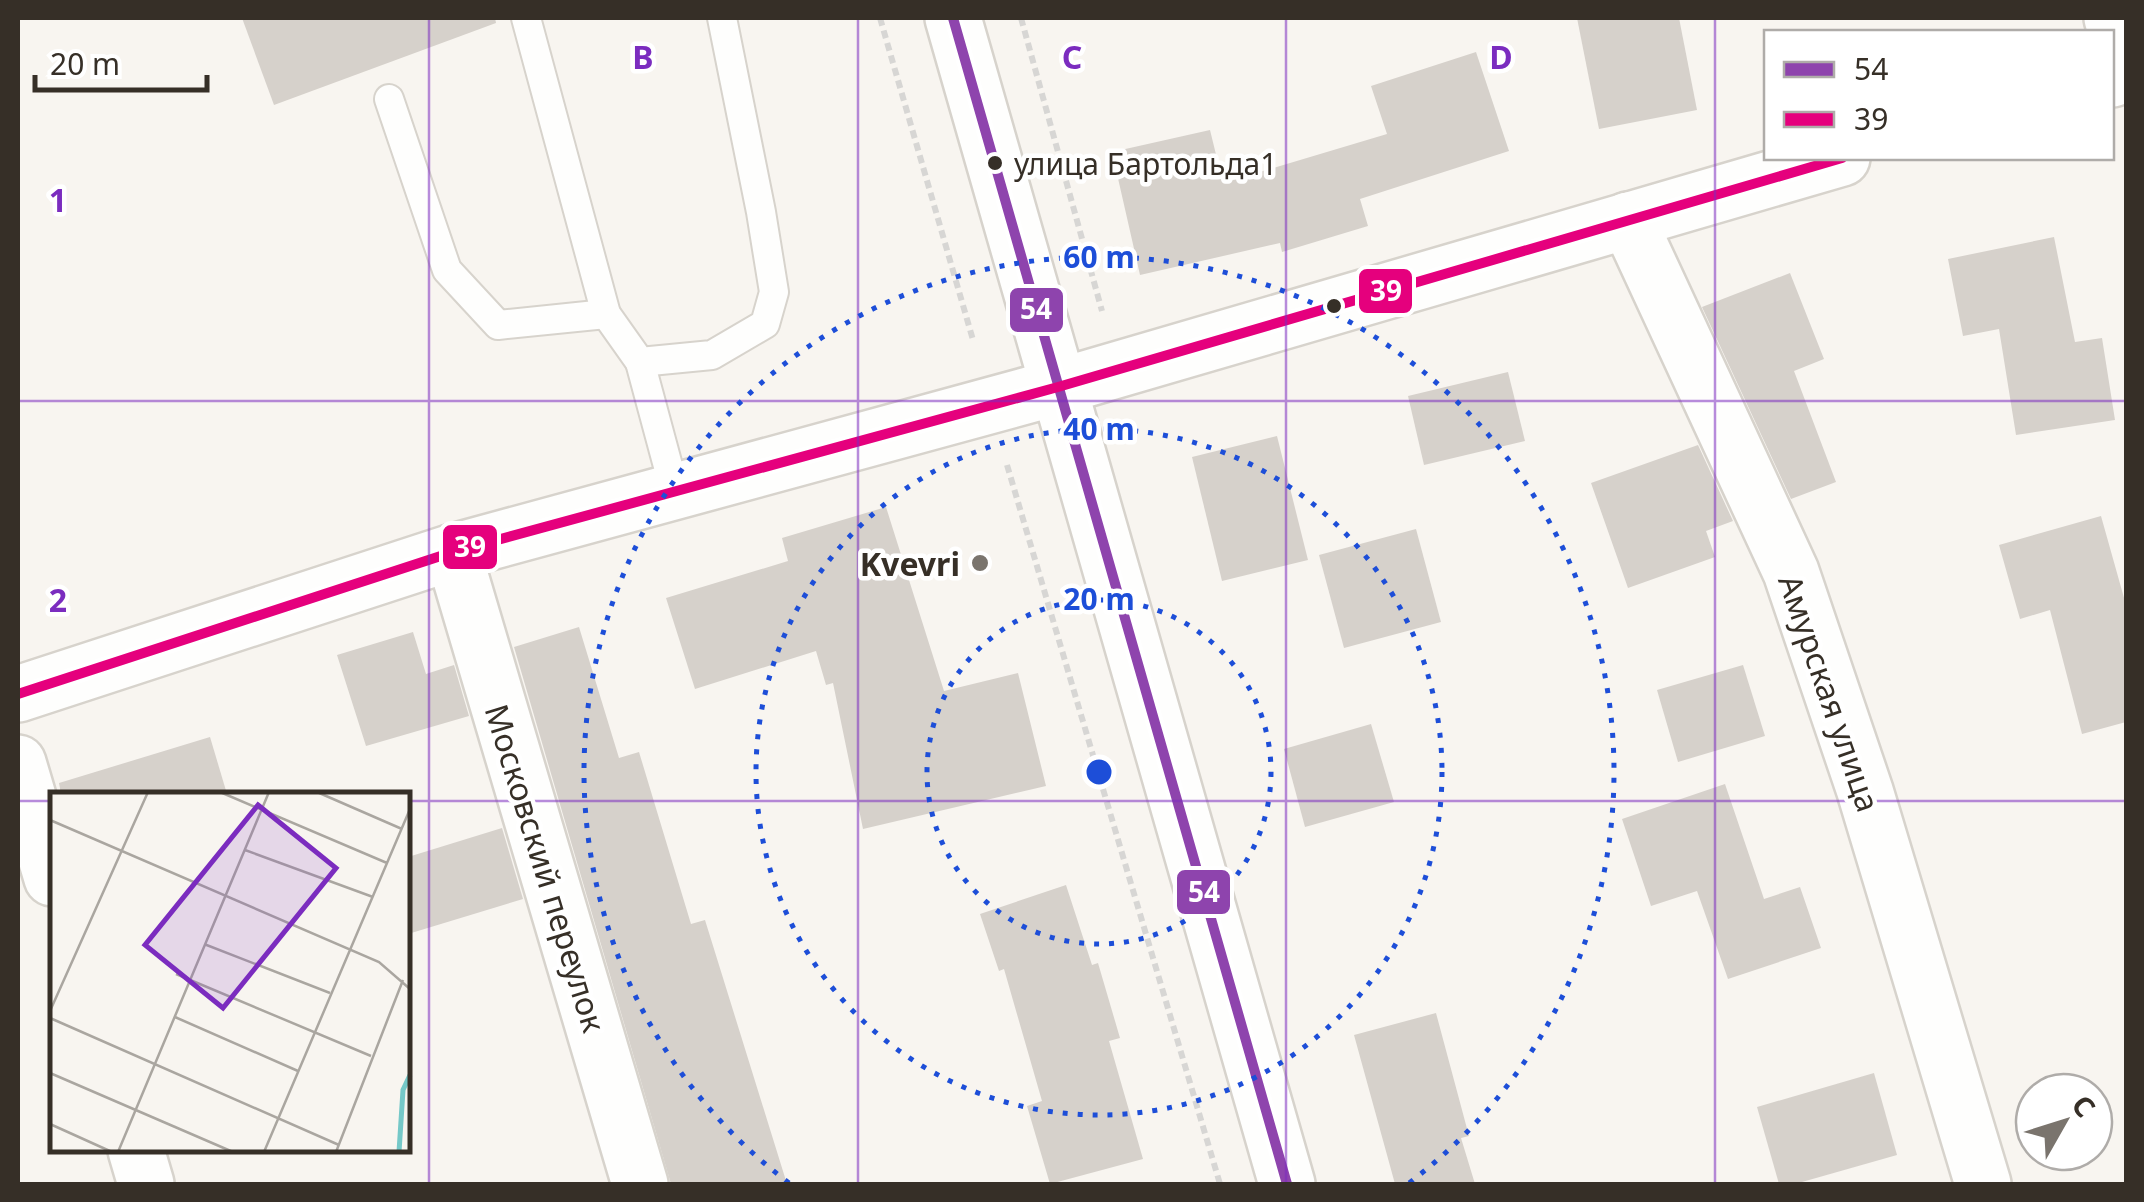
<svg xmlns="http://www.w3.org/2000/svg" width="2144" height="1202" font-family="'Noto Sans',sans-serif">
<style>
.building{fill:#d6d1cb}
.lines{fill:none;stroke-linecap:round;stroke-linejoin:round}
.lane-casing{stroke:#d7d3cc;stroke-width:32}
.street-casing{stroke:#d7d3cc;stroke-width:60}
.secondary-casing{stroke:#d7d3cc;stroke-width:60}
.primary-casing{stroke:#d7d3cc;stroke-width:60}
.path{stroke:#d7d6d4;stroke-width:6;stroke-dasharray:8 5;stroke-linecap:butt}
.lane{stroke:#fefefd;stroke-width:28}
.street{stroke:#fefefd;stroke-width:55}
.secondary{stroke:#fefefd;stroke-width:55}
.primary{stroke:#fefefd;stroke-width:55}
.bus-1-casing{stroke:#fff;stroke-width:18}
.bus-2-casing{stroke:#fff;stroke-width:18}
.bus-1{stroke:#8e44ad;stroke-width:10}
.bus-2{stroke:#e5007d;stroke-width:10}
.grid{fill:none;stroke:#7b2cbf;stroke-width:2.5;stroke-opacity:0.55}
.ring{fill:none;stroke:#1d4ed8;stroke-width:5;stroke-dasharray:5 10}
.bus-dot{fill:#362f27;stroke:#fff;stroke-width:4}
.poi-dot{fill:#7a746d;stroke:#fff;stroke-width:4}
.labels{text-anchor:middle;dominant-baseline:central;stroke-width:9;stroke-linejoin:round;paint-order:stroke}
.bus-label{font-size:30px;fill:#362f27;stroke:#fff;text-anchor:start}
.poi-label{font-size:32px;font-weight:bold;fill:#362f27;stroke:#fff;text-anchor:end}
.street-label{font-size:32px;fill:#362f27;stroke:#fff}
.inset-river{fill:none;stroke:#75c8c8;stroke-width:5}
.inset-road{fill:none;stroke:#aaa6a0;stroke-width:2.5}
.view{fill:#7b2cbf;fill-opacity:0.15;stroke:#7b2cbf;stroke-width:5}
.inset-edge{fill:none;stroke:#362f27;stroke-width:5}
.grid-label{font-size:32px;text-anchor:middle;font-weight:bold;fill:#7b2cbf;stroke:#fff;stroke-width:9;stroke-linejoin:round;paint-order:stroke}
.centre{fill:#1d4ed8;stroke:#fff;stroke-width:5}
.ring-label{font-size:30px;text-anchor:middle;font-weight:bold;fill:#1d4ed8;stroke:#fff;stroke-width:9;stroke-linejoin:round;paint-order:stroke}
.line-badge{stroke:#fff;stroke-width:4}
.badge-label{font-size:28px;text-anchor:middle;font-weight:bold;fill:#fff}
</style>
<rect width="100%" height="100%" fill="#f8f5f0"/>
<g class="building">
<polygon points="242,18 495,18 496,23 274,105"/>
<polygon points="1577,18 1679,18 1697,110 1599,129"/>
<polygon points="1476,52 1509,151 1360,199 1368,226 1282,252 1280,243 1140,275 1112,152 1210,130 1223,183 1387,134 1371,86"/>
<polygon points="2054,237 2075,342 2102,338 2115,420 2016,435 1999,329 1963,336 1948,259"/>
<polygon points="1790,273 1824,359 1794,371 1836,482 1791,499 1702,307"/>
<polygon points="1508,372 1525,441 1424,465 1408,396"/>
<polygon points="1277,436 1308,560 1222,581 1192,457"/>
<polygon points="1698,445 1733,521 1706,531 1715,557 1628,588 1591,483"/>
<polygon points="886,507 944,691 1018,673 1046,786 863,829 833,683 826,685 816,651 695,689 666,598 788,561 782,538"/>
<polygon points="2101,516 2126,605 2126,722 2082,734 2050,610 2020,619 1999,545"/>
<polygon points="1416,529 1441,622 1344,648 1319,555"/>
<polygon points="579,627 619,758 639,752 691,924 705,920 787,1184 671,1184 514,647"/>
<polygon points="413,632 426,674 454,665 469,716 366,746 337,655"/>
<polygon points="1743,665 1765,736 1678,762 1657,690"/>
<polygon points="1371,724 1394,802 1305,827 1284,749"/>
<polygon points="210,737 227,794 61,794 59,783"/>
<polygon points="1725,784 1764,899 1800,887 1821,948 1728,979 1697,891 1651,906 1622,819"/>
<polygon points="502,828 523,899 408,934 408,857"/>
<polygon points="1066,885 1092,965 1098,963 1120,1038 1109,1041 1143,1159 1050,1184 1027,1106 1042,1101 1004,969 999,971 980,914"/>
<polygon points="1436,1013 1469,1136 1461,1138 1475,1184 1395,1184 1354,1035"/>
<polygon points="1874,1073 1897,1155 1795,1184 1779,1184 1757,1107"/>
</g>
<g class="lines">
<defs>
<g id="lane">
<polyline points="526,18 606,314 640,362 712,355 765,324 774,292 761,212 722,18"/>
<polyline points="389,99 447,270 498,325 606,314"/>
<polyline points="640,362 675,492"/>
</g>
<g id="street">
<polyline points="2112,18 2126,66"/>
<polyline points="1628,220 1791,572 1865,791 1983,1184"/>
<polyline points="453,552 640,1184"/>
<polyline points="18,763 52,878"/>
<polyline points="136,1150 146,1184"/>
</g>
<g id="secondary">
<polyline points="2112,79 2126,74"/>
<polyline points="18,694 453,552 1058,387 1842,158"/>
</g>
<polyline id="primary" points="953,18 1287,1184"/>
</defs>
<use href="#lane" class="lane-casing"/>
<use href="#street" class="street-casing"/>
<use href="#secondary" class="secondary-casing"/>
<use href="#primary" class="primary-casing"/>
<g class="path">
<polyline points="880,18 973,340"/>
<polyline points="1021,18 1102,311"/>
<polyline points="1007,465 1220,1184"/>
</g>
<use href="#lane" class="lane"/>
<use href="#street" class="street"/>
<use href="#secondary" class="secondary"/>
<use href="#primary" class="primary"/>
<defs>
<polyline id="bus-1" points="953,18 1287,1184"/>
<polyline id="bus-2" points="18,694 453,552 1058,387 1842,158"/>
</defs>
<use href="#bus-1" class="bus-1-casing"/>
<use href="#bus-2" class="bus-2-casing"/>
<use href="#bus-1" class="bus-1"/>
<use href="#bus-2" class="bus-2"/>
</g>
<path class="grid" d="M429 18V1184M858 18V1184M1286 18V1184M1715 18V1184M18 401H2126M18 801H52M408 801H2126"/>
<g class="ring">
<circle cx="1099" cy="772" r="172"/>
<circle cx="1099" cy="772" r="343"/>
<path d="M789 1183A515 515 0 1 1 1409 1183"/>
</g>
<g class="bus-dot">
<circle cx="995" cy="163" r="9"/>
<circle cx="1334" cy="306" r="9"/>
</g>
<circle class="poi-dot" cx="980" cy="563" r="10"/>
<g class="labels">
<g class="bus-label">
<text x="1014" y="163">улица Бартольда1</text>
</g>
<g class="poi-label">
<text x="960" y="563">Kvevri</text>
</g>
<g class="street-label">
<text transform="translate(1830 693) rotate(71)">Амурская улица</text>
<text transform="translate(546 868) rotate(73)">Московский переулок</text>
</g>
</g>
<g transform="translate(50 792)">
<rect width="360" height="360" fill="#f8f5f0"/>
<path class="inset-river" d="M349 360 353 298 360 283"/>
<path class="inset-road" d="M170 0 337 71M267 0 352 37M0 28 329 170 360 197M195 58 323 105M154 152 280 201M126 182 321 264M0 219 98 0M125 225 248 279M0 226 289 353M0 281 183 360M0 332 62 360M68 360 219 0M214 360 360 17M286 360 353 188"/>
<path class="view" d="M208 13 286 76 173 216 95 153Z"/>
<rect width="360" height="360" class="inset-edge"/>
</g>
<g class="grid-label">
<text x="643" y="69">B</text>
<text x="1072" y="69">C</text>
<text x="1501" y="69">D</text>
<text x="58" y="212">1</text>
<text x="58" y="612">2</text>
</g>
<circle cx="1099" cy="772" r="15" class="centre"/>
<g class="ring-label">
<text x="1099" y="268">60 m</text>
<text x="1099" y="440">40 m</text>
<text x="1099" y="610">20 m</text>
</g>
<g class="line-badge">
<rect x="1357" y="267" width="57" height="48" rx="10" fill="#e5007d"/>
<rect x="1008" y="286" width="57" height="48" rx="10" fill="#8e44ad"/>
<rect x="441" y="523" width="58" height="48" rx="10" fill="#e5007d"/>
<rect x="1175" y="868" width="57" height="48" rx="10" fill="#8e44ad"/>
</g>
<g class="badge-label">
<text x="1386" y="301">39</text>
<text x="1036" y="319">54</text>
<text x="470" y="557">39</text>
<text x="1204" y="902">54</text>
</g>
<rect width="2144" height="1202" fill="none" stroke="#362f27" stroke-width="40"/>
<rect x="1764" y="30" width="350" height="130" fill="#ffffff" stroke="#afaca9" stroke-width="2.5"/>
<rect x="1784" y="62" width="50" height="15" fill="#8e44ad" stroke="#afaca9" stroke-width="2.5"/>
<text x="1854" y="80" font-size="30" fill="#362f27">54</text>
<rect x="1784" y="112" width="50" height="15" fill="#e5007d" stroke="#afaca9" stroke-width="2.5"/>
<text x="1854" y="130" font-size="30" fill="#362f27">39</text>
<g transform="translate(2064 1122) rotate(51)"><circle r="48" fill="#ffffff" stroke="#afaca9" stroke-width="2.5"/>
<path d="M0-8L18 38L0 25L-18 38Z" fill="#7a746d"/>
<text y="-15" font-size="28" font-weight="bold" text-anchor="middle" fill="#362f27">С</text>
</g>
<path d="M35 75v15h172v-15" fill="none" stroke="#362f27" stroke-width="5"/>
<text x="50" y="75" font-size="30" fill="#362f27" stroke="#ffffff" stroke-width="8" paint-order="stroke">20 m</text>
</svg>
